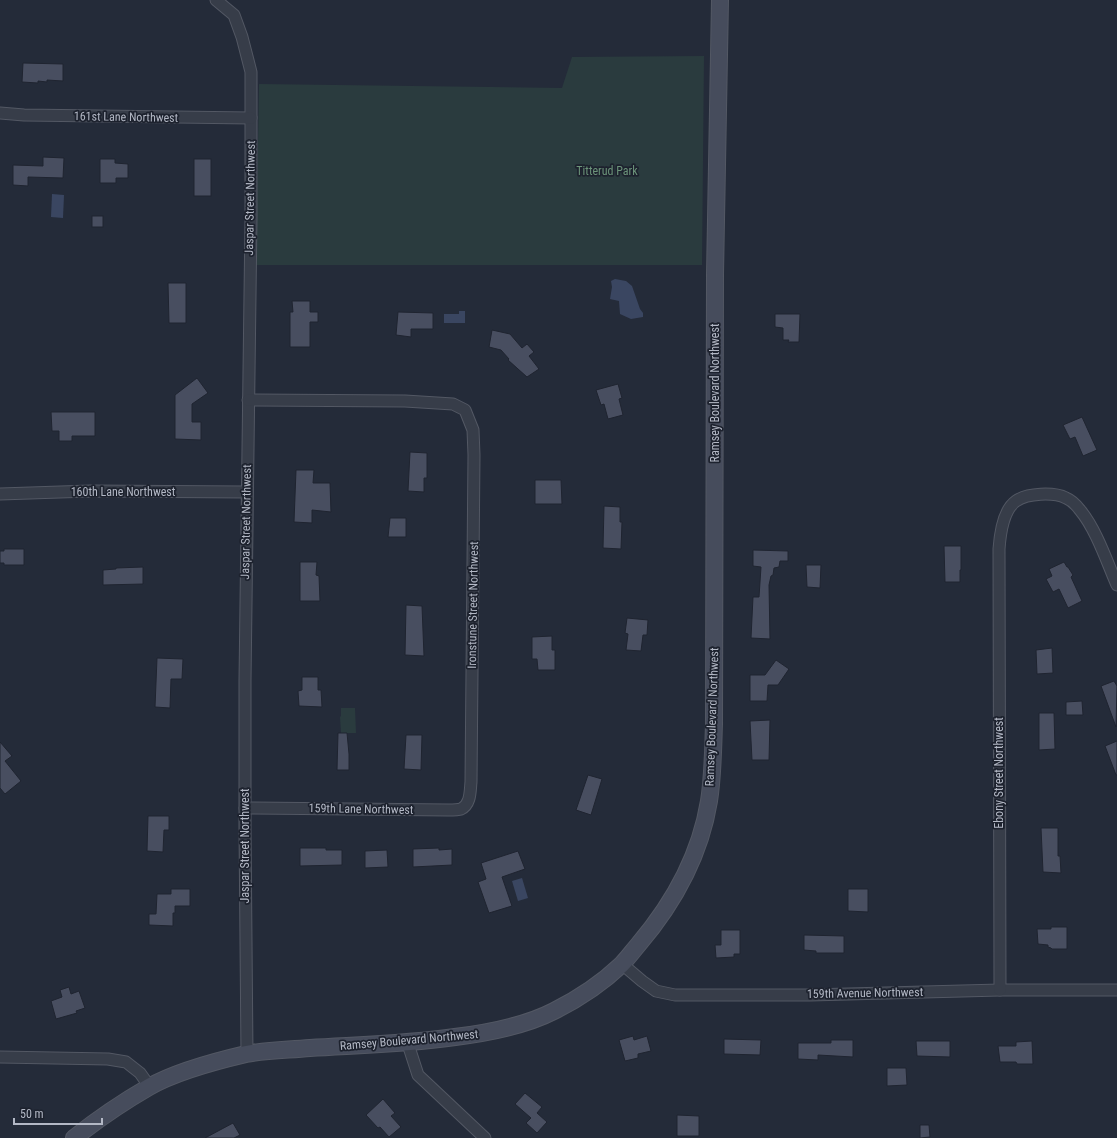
<svg xmlns="http://www.w3.org/2000/svg" width="1117" height="1138" font-family="'Roboto Condensed',sans-serif">
<style>
.green{fill:#2a3b3e}
.water{fill:#3a4661}
.building{fill:#484e60;stroke:#1f2430}
.lines{fill:none;stroke-linecap:round;stroke-linejoin:round}
.street-casing{stroke:#535864;stroke-width:13}
.secondary-casing{stroke:#535864;stroke-width:18}
.street{stroke:#373d49;stroke-width:11}
.secondary{stroke:#464c5c;stroke-width:16}
.labels{text-anchor:middle;dominant-baseline:central;stroke-width:3.5;stroke-linejoin:round;paint-order:stroke}
.street-label{font-size:12px;fill:#b3b8c5;stroke:#1d222e}
.park-label{font-size:12px;fill:#6c947a;stroke:#1d222e}
</style>
<rect width="100%" height="100%" fill="#242b39"/>
<g class="green">
<polygon points="704,56 702,265 256,265 259,84 562,88 572,57"/>
<polygon points="341,708 355,708 356,733 341,733 340,717 341,716"/>
</g>
<g class="water">
<polygon points="52,194 64,195 63,218 51,217"/>
<polygon points="615,279 626,281 632,286 640,309 643,313 643,317 631,319 620,314 619,301 610,299 612,287 611,281"/>
<polygon points="459,311 465,311 465,323 444,323 444,314 459,314"/>
<polygon points="522,878 528,898 518,901 512,881"/>
</g>
<g class="building">
<polygon points="23,63 63,64 63,81 47,80 47,82 38,81 38,83 22,82"/>
<polygon points="43,157 64,158 63,178 28,177 28,186 13,185 13,165 43,166"/>
<polygon points="100,159 115,159 115,163 128,164 128,178 116,178 116,183 100,183"/>
<rect x="194" y="159" width="17" height="37"/>
<rect x="92" y="216" width="11" height="11"/>
<polygon points="168,283 186,283 186,323 169,323"/>
<polygon points="292,301 310,301 310,312 318,312 318,322 310,322 310,347 290,347 290,312 293,312"/>
<polygon points="398,312 433,313 433,329 411,329 411,337 396,335"/>
<polygon points="775,314 800,314 799,342 788,342 789,340 783,340 783,328 775,327"/>
<polygon points="492,330 510,334 522,348 527,344 534,352 529,356 539,369 527,377 508,360 509,359 501,350 489,347"/>
<polygon points="197,378 208,393 192,404 192,422 201,422 201,440 175,439 175,395"/>
<polygon points="618,384 622,398 619,399 623,415 608,419 604,404 601,405 596,390"/>
<polygon points="51,412 95,412 95,436 72,436 72,441 59,441 59,431 52,431"/>
<polygon points="1082,417 1097,450 1083,456 1075,437 1070,439 1063,425"/>
<polygon points="410,452 427,453 427,478 424,478 424,492 408,491"/>
<polygon points="296,470 314,470 313,483 330,483 331,512 312,510 312,523 294,522"/>
<polygon points="535,480 561,480 562,504 535,504"/>
<polygon points="604,506 620,507 620,522 622,522 621,549 603,548"/>
<polygon points="390,518 406,518 406,537 388,537"/>
<polygon points="944,546 961,546 961,570 960,570 960,582 945,582"/>
<polygon points="4,549 24,549 24,565 4,565 4,563 0,563 0,551 4,551"/>
<polygon points="753,550 788,551 788,561 780,561 779,567 774,568 773,575 771,576 769,585 770,639 751,638 753,597 759,597 761,567 753,566"/>
<polygon points="300,562 317,562 316,575 319,576 320,601 300,601"/>
<polygon points="1064,562 1067,567 1068,567 1073,575 1071,577 1082,601 1068,608 1059,589 1053,592 1046,579 1052,576 1049,569"/>
<polygon points="806,565 821,565 820,588 807,587"/>
<polygon points="143,567 143,584 103,585 103,570 116,569 116,568"/>
<polygon points="406,605 422,606 424,656 405,655"/>
<polygon points="627,618 648,620 647,635 643,635 641,651 626,650 628,634 625,633"/>
<polygon points="552,636 552,650 555,650 555,670 538,670 537,659 532,659 532,637"/>
<polygon points="1052,648 1053,673 1037,674 1036,650"/>
<polygon points="157,658 183,659 182,679 171,679 170,708 155,707"/>
<polygon points="776,660 789,669 778,685 768,685 767,701 750,701 750,675 765,675"/>
<polygon points="302,677 318,677 318,690 321,690 322,707 299,706 298,691 302,690"/>
<polygon points="1114,681 1117,686 1116,727 1101,686"/>
<polygon points="1082,701 1083,715 1066,715 1066,702"/>
<polygon points="1039,713 1054,713 1055,749 1039,750"/>
<polygon points="770,720 769,760 752,760 750,721"/>
<polygon points="338,733 347,733 349,754 349,770 337,770"/>
<polygon points="406,735 422,735 421,770 404,769"/>
<polygon points="1117,741 1117,775 1116,775 1105,746"/>
<polygon points="0,742 12,756 5,761 21,781 5,794 0,788"/>
<polygon points="588,775 602,779 591,815 576,810"/>
<polygon points="148,816 169,816 169,830 164,830 163,852 147,851"/>
<polygon points="1041,828 1058,828 1058,856 1060,856 1061,873 1043,872"/>
<polygon points="300,848 326,848 326,850 342,850 342,865 300,866"/>
<polygon points="439,848 439,850 452,849 452,865 413,867 413,849"/>
<polygon points="387,850 388,867 365,868 365,851"/>
<polygon points="518,851 525,869 502,877 512,906 489,913 478,882 486,879 481,863"/>
<polygon points="171,889 190,889 190,906 175,906 175,913 173,913 173,926 149,925 149,914 156,914 157,894 171,894"/>
<polygon points="848,889 868,889 868,912 848,911"/>
<polygon points="1051,927 1067,927 1067,949 1052,949 1051,948 1048,947 1048,945 1038,944 1037,929 1051,929"/>
<polygon points="721,930 740,930 740,954 734,954 734,957 716,958 715,945 721,945"/>
<polygon points="804,935 844,936 844,953 816,953 816,951 804,950"/>
<polygon points="69,987 71,994 79,991 85,1008 76,1011 77,1013 56,1019 51,1001 62,997 60,990"/>
<polygon points="633,1036 634,1040 647,1036 651,1051 638,1054 638,1058 625,1061 619,1040"/>
<polygon points="724,1039 761,1040 760,1055 724,1054"/>
<polygon points="831,1040 853,1040 853,1057 818,1055 818,1060 798,1059 798,1043 831,1043"/>
<polygon points="916,1041 950,1041 950,1057 917,1056"/>
<polygon points="1032,1041 1033,1064 1017,1064 1016,1062 1000,1062 998,1046 1016,1046 1016,1042"/>
<polygon points="887,1068 906,1068 907,1085 887,1086"/>
<polygon points="525,1093 542,1107 537,1113 547,1122 537,1133 526,1123 531,1118 515,1104"/>
<polygon points="383,1099 395,1113 391,1116 401,1127 389,1137 380,1127 378,1128 366,1115"/>
<polygon points="677,1115 699,1116 699,1136 677,1136"/>
<polygon points="233,1123 240,1135 234,1138 205,1138"/>
<polygon points="920,1125 929,1125 930,1137 920,1138"/>
</g>
<g class="lines">
<defs>
<g id="street">
<polyline points="216,0 234,15 242,37 251,72 251,218 245,681 245,829 247,1054"/>
<polyline points="0,113 24,115 251,118"/>
<polyline points="0,494 90,491 246,492"/>
<path d="M245 808 448 810C452 810 458 810 461 809 471 804 470 791 471 782L474 455 473 430 465 410 453 404 405 401 248 400"/>
<polyline points="622,964 642,981 656,991 675,995 810,995 1000,990 1117,990"/>
<path d="M1000 990 999 549C1000 535 1003 510 1016 501 1027 493 1054 492 1066 498 1071 500 1077 506 1080 510 1096 529 1107 562 1117 585"/>
<polyline points="407,1041 418,1075 485,1138"/>
<polyline points="0,1057 108,1059 126,1062 140,1073 150,1087"/>
</g>
<path id="secondary" d="M74 1138C98 1119 123 1102 149 1087 175 1072 216 1061 246 1054 267 1050 289 1050 310 1048 358 1045 407 1044 455 1037 487 1033 525 1026 554 1011 578 999 602 983 621 965 627 959 632 952 638 945 673 904 700 856 709 801 713 776 713 750 714 724L715 275 720 0"/>
</defs>
<use href="#street" class="street-casing"/>
<use href="#secondary" class="secondary-casing"/>
<use href="#street" class="street"/>
<use href="#secondary" class="secondary"/>
</g>
<g class="labels">
<g class="street-label">
<text transform="translate(126 117) rotate(1)">161st Lane Northwest</text>
<text transform="translate(250 198) rotate(-89)">Jaspar Street Northwest</text>
<text transform="translate(715 393) rotate(-90)">Ramsey Boulevard Northwest</text>
<text x="123" y="492">160th Lane Northwest</text>
<text transform="translate(246 522) rotate(-89)">Jaspar Street Northwest</text>
<text transform="translate(473 605) rotate(-89)">Ironstune Street Northwest</text>
<text transform="translate(712 717) rotate(-88)">Ramsey Boulevard Northwest</text>
<text transform="translate(999 773) rotate(-90)">Ebony Street Northwest</text>
<text transform="translate(361 809) rotate(1)">159th Lane Northwest</text>
<text transform="translate(245 846) rotate(-90)">Jaspar Street Northwest</text>
<text transform="translate(865 993) rotate(-1)">159th Avenue Northwest</text>
<text transform="translate(409 1040) rotate(-5)">Ramsey Boulevard Northwest</text>
</g>
<g class="park-label">
<text x="607" y="171">Titterud Park</text>
</g>
</g>
<path d="M14 1118v6h88v-6" fill="none" stroke="#b3b8c5" stroke-width="2"/>
<text x="20" y="1118" font-size="12" fill="#b3b8c5" stroke="#1d222e" stroke-width="3" paint-order="stroke">50 m</text>
</svg>
